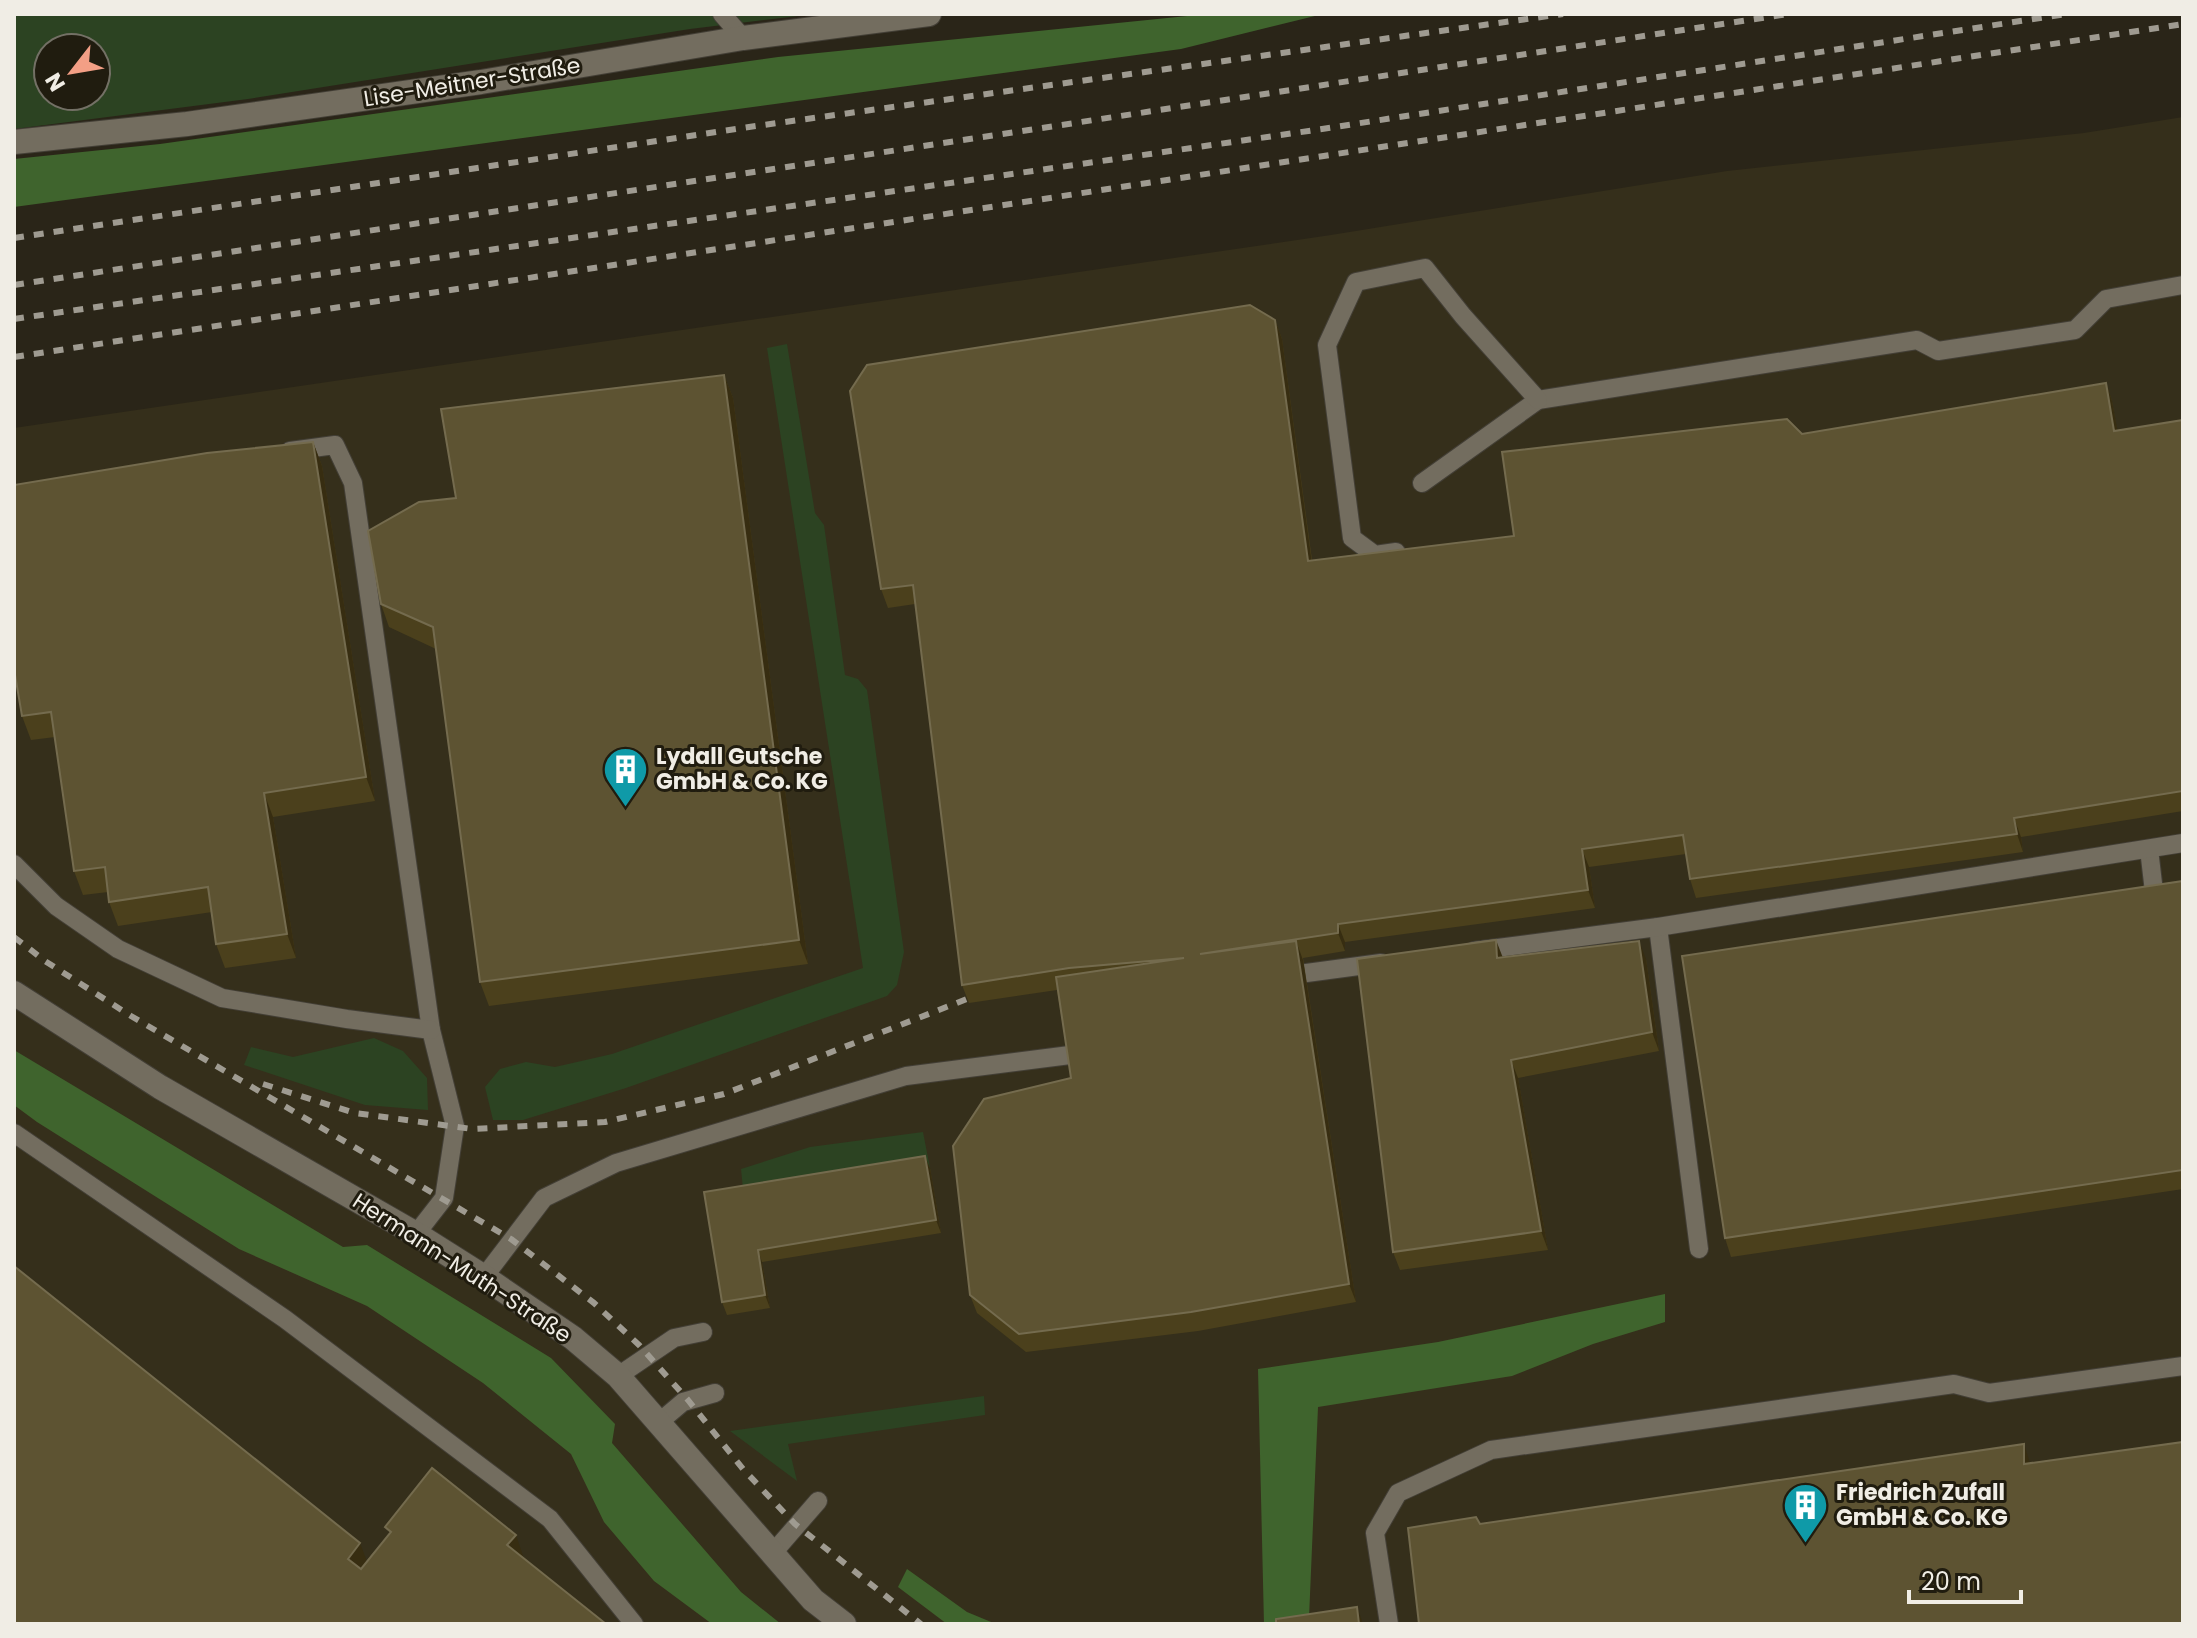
<svg xmlns="http://www.w3.org/2000/svg" width="2197" height="1638" font-family="Poppins,sans-serif">
<style>
.built{fill:#352f1b}
.green{fill:#2c4322;fill-rule:evenodd}
.forest{fill:#3f642d}
.lines{fill:none;stroke-linecap:round;stroke-linejoin:round}
.lane-casing{stroke:#433f36;stroke-width:20}
.street-casing{stroke:#433f36;stroke-width:26}
.lane{stroke:#736d5f;stroke-width:18}
.street{stroke:#736d5f;stroke-width:24}
.rail{stroke:#9f9b91;stroke-width:6;stroke-dasharray:10 10;stroke-linecap:butt}
.wall{fill:#4b401c}
.shaded-wall{fill:#372d11}
.building{fill:#5d5332;stroke:#746b4e;stroke-width:2}
.labels{text-anchor:middle;dominant-baseline:central;stroke-width:6;stroke-linejoin:round;paint-order:stroke}
.street-label{font-size:22px;fill:#f0ede5;stroke:#201c0f}
.poi-label{font-size:22px;font-weight:bold;fill:#f0ede5;stroke:#201c0f;text-anchor:start}
</style>
<rect width="100%" height="100%" fill="#2a2518"/>
<polygon class="built" points="2183,117 2183,1624 14,1624 14,428 1331,235 1727,171 2084,133"/>
<g class="green">
<path d="M14 14H815L690 29 248 99 14 129ZM48 48H96V96H48Z"/>
<polygon points="787,344 815,513 824,525 845,675 858,679 867,690 904,952 897,985 887,996 626,1088 523,1120 493,1120 485,1087 500,1069 526,1062 555,1067 612,1054 863,968 767,348"/>
<polygon points="374,1038 403,1051 427,1078 428,1110 365,1105 244,1065 251,1047 293,1057"/>
<polygon points="923,1132 930,1168 744,1199 741,1169 810,1147"/>
<polygon points="984,1396 985,1415 788,1444 797,1481 730,1431"/>
</g>
<g class="forest">
<polygon points="1207,14 1323,14 1181,49 14,207 14,159 160,144 778,57"/>
<polygon points="14,1050 343,1247 367,1245 551,1358 615,1424 612,1443 741,1592 781,1624 712,1624 654,1581 604,1522 571,1454 483,1383 367,1306 239,1249 37,1122 14,1105"/>
<polygon points="1665,1294 1665,1322 1593,1344 1512,1376 1318,1407 1309,1618 1264,1624 1258,1369 1438,1342"/>
<polygon points="907,1569 967,1612 996,1624 947,1624 898,1587"/>
</g>
<g class="lines">
<defs>
<g id="lane">
<polyline points="722,14 743,38"/>
<polyline points="290,451 335,445 353,483 431,1030 455,1126 444,1198 416,1234"/>
<polyline points="1422,483 1538,400 1917,340 1938,351 2075,330 2106,299 2183,285"/>
<polyline points="1396,552 1375,555 1352,538 1327,345 1356,282 1425,268 1463,316 1538,400"/>
<polyline points="2149,849 2156,909"/>
<polyline points="14,864 56,906 118,949 222,998 347,1019 431,1030"/>
<polyline points="1658,927 1699,1249"/>
<polyline points="1474,951 1658,927 2183,843"/>
<polyline points="1284,976 1381,963"/>
<polyline points="14,1133 285,1319 550,1519 634,1624"/>
<polyline points="484,1277 544,1198 616,1163 906,1076 1070,1055"/>
<polyline points="618,1376 674,1338 703,1332"/>
<polyline points="657,1424 683,1402 715,1393"/>
<polyline points="772,1554 818,1501"/>
<polyline points="1389,1624 1375,1533 1398,1493 1491,1450 1954,1384 1989,1393 2183,1366"/>
</g>
<g id="street">
<polyline points="14,142 187,124 481,82 743,38 929,14"/>
<polyline points="14,993 160,1087 416,1234 484,1277 573,1338 618,1376 813,1600 844,1624"/>
</g>
</defs>
<use href="#lane" class="lane-casing"/>
<use href="#street" class="street-casing"/>
<use href="#lane" class="lane"/>
<use href="#street" class="street"/>
<g class="rail">
<polyline points="14,238 749,127 1563,14"/>
<polyline points="14,285 1788,14"/>
<polyline points="14,319 1322,129 2066,14"/>
<polyline points="14,357 2183,24"/>
<polyline points="14,937 45,961 131,1016 511,1239 594,1303 639,1345 688,1400 743,1469 795,1524 921,1624"/>
<polyline points="263,1084 355,1113 472,1129 605,1122 724,1094 972,997"/>
</g>
</g>
<g class="wall">
<polygon points="1275,320 1282,339 1312,560 1514,536 1802,434 2106,383 2112,401 2117,430 2183,420 2183,811 2021,837 2023,852 1696,898 1690,879 1686,854 1589,867 1595,908 1345,942 1345,951 1303,958 1356,1302 1198,1331 1026,1352 977,1313 970,1295 1071,1078 1057,990 969,1003 962,985 915,604 888,608 881,589"/>
<polygon points="724,375 733,398 808,964 489,1006 480,982 436,649 389,627 381,604 456,498"/>
<polygon points="313,442 322,466 375,801 273,817 296,958 225,968 216,944 212,912 118,926 109,902 108,892 83,895 74,871 55,737 31,740 22,716"/>
<polygon points="2183,881 2183,1189 1731,1257 1725,1238"/>
<polygon points="1502,957 1646,959 1659,1051 1518,1078 1548,1250 1400,1270 1393,1252"/>
<polygon points="930,1168 941,1233 762,1262 770,1308 727,1315 722,1302 704,1192"/>
</g>
<g class="shaded-wall">
<polygon points="1275,320 1282,339 1314,579 1308,561"/>
<polygon points="724,375 733,398 808,964 799,940"/>
<polygon points="2106,383 2112,401 2121,449 2114,431"/>
<polygon points="313,442 322,466 375,801 366,777"/>
<polygon points="264,793 273,817 296,958 287,934"/>
<polygon points="2014,818 2021,837 2023,852 2017,834"/>
<polygon points="1582,849 1589,867 1595,908 1588,890"/>
<polygon points="1338,924 1345,942 1345,951 1338,933"/>
<polygon points="1496,940 1503,958 1497,958"/>
<polygon points="1296,941 1303,960 1356,1302 1349,1284"/>
<polygon points="1639,941 1646,959 1659,1051 1652,1032"/>
<polygon points="1511,1060 1518,1078 1548,1250 1541,1231"/>
<polygon points="925,1156 930,1168 941,1233 936,1220"/>
<polygon points="758,1250 762,1262 770,1308 765,1295"/>
<polygon points="2024,1444 2030,1463 2024,1464"/>
<polygon points="516,1535 524,1559 507,1545"/>
<polygon points="360,1543 369,1567 357,1583 348,1559"/>
<polygon points="1357,1607 1363,1624 1359,1624"/>
</g>
<g class="building">
<polygon points="1250,305 1275,320 1308,561 1514,536 1502,452 1787,419 1802,434 2106,383 2114,431 2183,420 2183,791 2014,818 2017,834 1690,879 1683,835 1582,849 1588,890 1338,924 1338,933 1200,954 1296,941 1349,1284 1191,1312 1019,1334 970,1295 953,1146 984,1099 1071,1078 1056,977 1184,958 1069,968 962,985 913,585 881,589 850,391 867,365"/>
<polygon points="724,375 799,940 480,982 433,627 381,604 368,531 419,502 456,498 441,409"/>
<polygon points="313,442 366,777 264,793 287,934 216,944 208,887 109,902 105,867 74,871 51,712 22,716 14,669 14,485 207,453"/>
<polygon points="2183,881 2183,1170 1725,1238 1682,956"/>
<polygon points="1496,940 1497,958 1639,941 1652,1032 1511,1060 1541,1231 1393,1252 1357,959"/>
<polygon points="925,1156 936,1220 758,1250 765,1295 722,1302 704,1192"/>
<polygon points="14,1266 360,1543 348,1559 361,1569 391,1532 385,1527 432,1468 516,1535 507,1545 606,1624 14,1624"/>
<polygon points="2183,1442 2183,1624 1419,1624 1408,1528 1476,1517 1480,1524 2024,1444 2024,1464"/>
<polygon points="1357,1607 1359,1624 1276,1624 1276,1619"/>
</g>
<defs>
<symbol id="building-pin" viewBox="-11 -11 22 30"><path d="M0 17L-7.5 6A9.5 9.5 0 1 1 7.5 6Z" fill="#0f9aa8" stroke="#201c0f"/><path d="M-4-6H4V6H1V3H-1V6H-4ZM-2.5-4.3h1.7v1.8h-1.7ZM.8-4.3h1.7v1.8H.8ZM-2.5-1h1.7V.8h-1.7ZM.8-1h1.7V.8H.8Z" fill="#fff"/></symbol>
</defs>
<g fill-rule="evenodd">
<use href="#building-pin" x="600" y="744" width="51" height="69"/>
<use href="#building-pin" x="1780" y="1480" width="51" height="69"/>
</g>
<g class="labels">
<g class="street-label">
<text transform="translate(472 82) rotate(-9)">Lise-Meitner-Straße</text>
<text transform="translate(462 1268) rotate(33)">Hermann-Muth-Straße</text>
</g>
<g class="poi-label">
<text x="656" y="756">Lydall Gutsche<tspan x="656" dy="25">GmbH &amp; Co. KG</tspan></text>
<text x="1836" y="1492">Friedrich Zufall<tspan x="1836" dy="25">GmbH &amp; Co. KG</tspan></text>
</g>
</g>
<rect width="2197" height="1638" fill="none" stroke="#f0ede5" stroke-width="32"/>
<g transform="translate(72 72) rotate(239)"><circle r="38" fill="#201c0f" stroke="#737065" stroke-width="2"/>
<path d="M0-6L14 30L0 20L-14 30Z" fill="#f39f85"/>
<text y="-12" font-size="22" font-weight="bold" text-anchor="middle" fill="#f0ede5">N</text>
</g>
<path d="M1909 1590v12h112v-12" fill="none" stroke="#f0ede5" stroke-width="4"/>
<text x="1921" y="1590" font-size="24" fill="#f0ede5" stroke="#201c0f" stroke-width="6" paint-order="stroke">20 m</text>
</svg>
